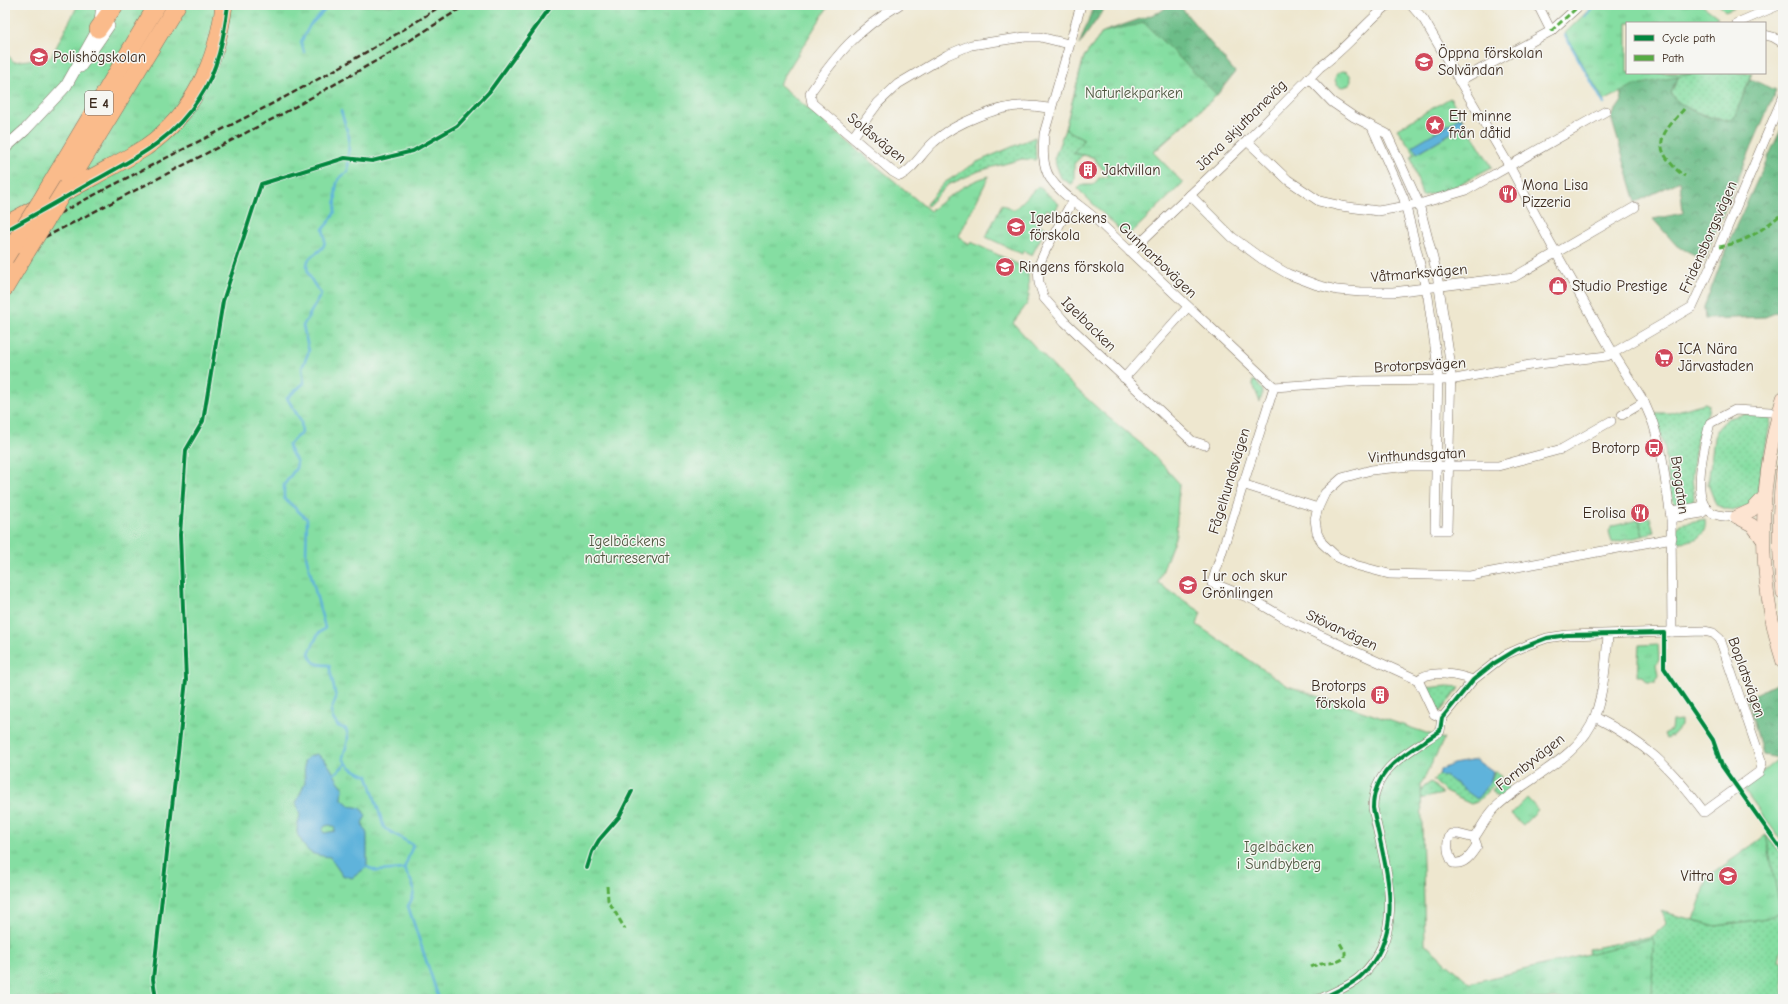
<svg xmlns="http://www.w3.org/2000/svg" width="1788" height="1004" font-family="'Comic Neue',sans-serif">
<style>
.grass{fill:url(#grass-dots);stroke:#608460}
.forest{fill:url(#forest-crowns);stroke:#547453}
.park{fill:url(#park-tufts);stroke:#608460;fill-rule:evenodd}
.garden{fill:#85dea2;stroke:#608460}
.water{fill:#5fb3db;stroke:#4d6e7c;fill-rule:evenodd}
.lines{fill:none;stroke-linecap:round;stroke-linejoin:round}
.stream{stroke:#5fb3db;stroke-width:2.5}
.minor-casing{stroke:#7a6c5c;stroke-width:10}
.tertiary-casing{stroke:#7a6c5c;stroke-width:12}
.secondary-casing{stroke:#7a6c5c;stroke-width:14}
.motorway-casing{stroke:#7a6c5c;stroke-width:18}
.minor{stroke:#fff;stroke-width:9}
.tertiary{stroke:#fff;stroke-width:11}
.secondary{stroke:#fde4d1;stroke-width:13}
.motorway{stroke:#fabb8b;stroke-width:17}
.rail{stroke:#3b2a1e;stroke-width:2.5;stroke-dasharray:6 3;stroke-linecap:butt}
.motorway-bridge-casing{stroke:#7a6c5c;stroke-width:18;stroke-linecap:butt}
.motorway-bridge{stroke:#fabb8b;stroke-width:17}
.quiet{stroke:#55ab43;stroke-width:3;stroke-dasharray:6 3;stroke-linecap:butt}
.cycleway-casing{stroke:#f6f6f2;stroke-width:6}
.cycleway{stroke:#00873e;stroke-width:4}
.labels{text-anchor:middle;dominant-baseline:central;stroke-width:3;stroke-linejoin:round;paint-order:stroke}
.shield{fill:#f6f6f2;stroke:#73675e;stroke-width:1}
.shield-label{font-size:14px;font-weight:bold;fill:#3b2a1e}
.poi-label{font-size:15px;fill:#3b2a1e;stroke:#f6f6f2;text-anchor:start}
.park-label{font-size:15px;fill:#4e573f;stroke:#f6f6f2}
.street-label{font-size:15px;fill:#3b2a1e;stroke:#f6f6f2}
</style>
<defs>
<pattern id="grass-dots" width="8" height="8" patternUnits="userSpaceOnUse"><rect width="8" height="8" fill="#85dea2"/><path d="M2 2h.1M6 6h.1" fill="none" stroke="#74bf8b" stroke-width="1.8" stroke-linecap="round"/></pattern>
<pattern id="forest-crowns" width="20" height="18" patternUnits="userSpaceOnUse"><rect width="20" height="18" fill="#6cbd88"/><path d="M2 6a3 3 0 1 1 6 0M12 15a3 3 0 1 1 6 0" fill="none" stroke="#5a9a6f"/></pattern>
<pattern id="park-tufts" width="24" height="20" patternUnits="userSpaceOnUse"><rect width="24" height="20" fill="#85dea2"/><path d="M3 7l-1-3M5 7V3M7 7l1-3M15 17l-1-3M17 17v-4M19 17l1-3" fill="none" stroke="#74bf8b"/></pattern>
</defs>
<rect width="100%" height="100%" fill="#f6f6f2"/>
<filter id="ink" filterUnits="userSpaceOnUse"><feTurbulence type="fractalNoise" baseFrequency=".025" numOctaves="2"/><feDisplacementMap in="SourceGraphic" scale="8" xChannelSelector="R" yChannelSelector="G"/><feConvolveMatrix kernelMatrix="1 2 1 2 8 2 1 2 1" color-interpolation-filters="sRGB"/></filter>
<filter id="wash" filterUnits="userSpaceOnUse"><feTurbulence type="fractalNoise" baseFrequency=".012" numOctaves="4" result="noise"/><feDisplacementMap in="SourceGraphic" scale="16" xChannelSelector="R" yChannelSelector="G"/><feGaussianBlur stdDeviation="0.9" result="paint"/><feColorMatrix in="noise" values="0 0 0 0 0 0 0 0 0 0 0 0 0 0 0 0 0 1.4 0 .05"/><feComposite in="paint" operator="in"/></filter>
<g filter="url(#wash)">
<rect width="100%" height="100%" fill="#eee7cf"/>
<g class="grass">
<path d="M1680 73H1752L1734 119C1731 119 1726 121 1722 120 1708 117 1676 107 1671 93Z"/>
<polygon points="1065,129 1085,139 1073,153 1083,155 1074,164 1074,180 1072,185 1061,178 1054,159"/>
<polygon points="1035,137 1036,160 1022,159 979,171 948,185 927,206 926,204 944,183 977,162"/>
<polygon points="1255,380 1263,391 1260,402 1252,382"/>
<polygon points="1705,403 1709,405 1708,412 1697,437 1692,476 1694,498 1691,504 1687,506 1675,505 1670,492 1665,449 1655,413 1670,413"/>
<path d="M1746 414 1771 418 1757 493 1754 502C1739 512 1733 512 1716 505L1708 484 1714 437 1719 427 1728 418Z"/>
<polygon points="1650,517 1654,532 1643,536 1639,520"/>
<path d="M1705 519C1708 539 1691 542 1675 542L1676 529 1680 524Z"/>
<polygon points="1448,686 1460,687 1440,712 1438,711 1425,688"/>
<polygon points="1495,771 1500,775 1501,778 1477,802 1471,804 1445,792 1433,780 1439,775 1446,775 1456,782 1490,782"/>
<polygon points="1503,780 1505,780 1510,790 1498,798 1492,790"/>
<polygon points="1431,782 1442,794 1416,800 1424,787"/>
<polygon points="1766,835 1783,856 1783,944 1779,961 1783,963 1783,999 1648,999 1591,972 1588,949 1653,936 1667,923 1660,911 1716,926 1767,918 1780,913"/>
</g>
<g class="forest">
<polygon points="1094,5 1107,5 1079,45"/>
<polygon points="1169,5 1179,5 1235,72 1217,95 1153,153 1109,177 1093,157 1073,153 1084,139 1065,129 1084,57 1103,32 1160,12"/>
<path d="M1627 73H1680L1671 93C1676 106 1708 118 1722 120 1726 121 1731 119 1734 118L1750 79 1776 90 1713 237 1705 260 1677 246 1653 219 1683 213 1680 181 1636 202 1611 117 1622 101 1619 85Z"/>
<polygon points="1783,125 1783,310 1765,317 1705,319 1704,307 1730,239"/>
<polygon points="1782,681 1783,685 1783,760 1779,758 1763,755 1747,698"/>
</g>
<g class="park">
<path d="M78 5H829L779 84 930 211C948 197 966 182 989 176L959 236 969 245 971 242 1028 269 1029 295 1027 304 1013 323 1061 375 1103 413 1150 451 1179 483 1176 535 1158 583 1201 612 1197 625 1288 686 1444 739 1421 785 1425 944 1470 983 1653 938 1652 999H5V52L14 62 51 57Z"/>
<polygon points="1594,5 1702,5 1718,17 1716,23 1627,23 1627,73 1696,73 1632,86 1604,101 1565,33"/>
<polygon points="1719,5 1740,5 1725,11"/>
<polygon points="1144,23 1217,95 1153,152 1183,183 1127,237 1078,189 1081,185 1093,185 1099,178 1109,177 1093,157 1073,153 1084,139 1065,129 1084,57 1103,32"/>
<circle cx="1343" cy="79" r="8"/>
<path d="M1450 98 1492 167 1450 189 1422 196 1411 156 1415 154 1397 129ZM1461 117 1465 125 1417 153 1413 146Z"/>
<polygon points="1038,186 1059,204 1054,213 1047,209 1038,224 1046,228 1032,255 1024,251 1022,254 986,237 1002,204 1014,210"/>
<polygon points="1639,520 1643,536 1612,543 1609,531 1613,526"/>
<polygon points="1658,644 1659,659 1656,664 1658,675 1656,682 1647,682 1643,676 1637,676 1639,645"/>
<polygon points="1681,720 1681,726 1672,736 1666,738 1664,734 1671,730 1672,721"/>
<polygon points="1527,798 1538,810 1523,825 1511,814"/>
<polygon points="1766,835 1781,913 1767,918 1716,926 1694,920 1708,877"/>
</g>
<polygon class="garden" points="1779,758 1783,760 1783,843 1743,788"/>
<g class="water">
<polygon points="1461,117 1465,125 1417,153 1412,146"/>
<path d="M316 754C331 761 332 775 343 787L342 799 350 806 361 808 366 816 362 823 367 834V867L352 878 342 875 330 857C316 855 308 855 302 842 300 838 297 836 297 831 298 815 303 821 296 803L305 783 304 761 310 756ZM330 825 334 827 335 831 324 833 322 830 325 826Z"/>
<polygon points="1476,760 1493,772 1490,782 1477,799 1446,776 1439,775 1440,770 1453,764"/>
</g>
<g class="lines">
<g class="stream">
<polyline points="1585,16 1594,5"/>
<polyline points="1565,35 1604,104"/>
<polyline points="304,52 301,42 310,25 326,9 325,5"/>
<path d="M341 111 349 137 348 172C330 181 338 195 335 211 334 217 327 224 323 229 324 234 326 240 324 245 319 256 303 254 308 272 310 280 317 288 321 294L303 326 309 351 302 368 304 383 287 398 301 421 302 433 295 438 288 446 292 454 297 462 296 468 284 485V498L307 519 306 556 325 628 318 634 309 653C312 665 319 665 329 665L336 698 331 711 333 719 338 726 346 729C351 741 345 746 343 758 349 769 358 772 368 776L384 828 413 845 404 869C413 884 419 889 408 906L439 999"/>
<polyline points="334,774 346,764"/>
<polyline points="367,867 377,871 404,869"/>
</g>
</g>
</g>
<g filter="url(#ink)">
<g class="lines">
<defs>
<g id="minor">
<path d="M899 5C857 30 837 54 810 93L812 103 893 172 900 176C914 169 922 152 934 142 954 123 1002 104 1030 106 1037 106 1044 108 1051 108"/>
<path d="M1081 5 1044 134C1043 148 1042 166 1050 178 1062 196 1084 207 1099 222 1157 278 1216 332 1274 387"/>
<polyline points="1411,5 1424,20 1510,167 1551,244 1613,353 1644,402 1653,423 1661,451 1671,518 1672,632"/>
<polyline points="1538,5 1551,31"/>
<polyline points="99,21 101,5"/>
<polyline points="1737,23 1779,5"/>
<polyline points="1765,35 1773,37 1783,43"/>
<polyline points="81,68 110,26"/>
<polyline points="1309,78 1332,102 1354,117 1387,134 1419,204 1437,274 1451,367 1447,530 1435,530 1438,368 1428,297 1404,199 1372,127"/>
<polyline points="1459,81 1551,31 1580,5"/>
<polyline points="853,137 878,103 898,84 947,55 971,45 1025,37 1040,37 1069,44"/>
<polyline points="1247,141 1288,180 1319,201 1341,206 1378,211 1419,204 1467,190 1606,111"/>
<polyline points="1190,195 1232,237 1262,259 1288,274 1317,285 1337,290 1361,292 1393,292 1514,277 1635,207"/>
<polyline points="1073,200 1046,249 1038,267 1039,283 1044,298 1065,322 1192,441 1205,445"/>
<path d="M1130 252 1247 141 1320 67C1345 50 1364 24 1388 5"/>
<polyline points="1124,378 1187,308"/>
<polyline points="1274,387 1362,381 1450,380 1530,365 1607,356 1613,353 1692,307 1710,268 1783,97"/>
<polyline points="1274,387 1212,583 1252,599 1293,623 1418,680 1434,714 1442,718"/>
<polyline points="1622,415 1644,402"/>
<polyline points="1611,421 1562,449 1498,466 1410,466 1371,470 1342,478 1325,493 1318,508 1315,519 1317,533 1322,543 1337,557 1355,565 1389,574 1470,576 1672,538"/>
<polyline points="1242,484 1318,508"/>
<polyline points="1670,511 1700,507 1706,508"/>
<path d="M1737 517C1728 516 1717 517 1709 511 1691 497 1705 442 1710 423L1735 410 1770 412"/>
<polyline points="1671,518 1702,513 1706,508"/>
<path d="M1418 680C1430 669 1459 675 1473 680"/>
<path d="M1451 834H1458L1474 838 1477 846C1471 855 1465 865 1453 863 1448 855 1445 843 1451 834Z"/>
<path d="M1474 838C1481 828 1487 816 1495 808 1524 779 1581 758 1595 716 1604 690 1606 662 1608 635"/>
<path d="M1320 999C1333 992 1349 987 1360 977 1410 931 1384 865 1373 808 1373 767 1411 751 1440 731L1442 718 1473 680 1505 655 1530 644 1547 638 1567 635 1704 631 1713 633 1720 639 1762 763 1759 772 1704 812C1669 766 1647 744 1595 717"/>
</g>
<polyline id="tertiary" points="5,148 25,130 66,86 98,29"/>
<g id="secondary">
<path d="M1783 398C1758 482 1756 578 1783 662"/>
<path d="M1783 469C1778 510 1778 551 1783 593"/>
<polyline points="1737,517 1752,525 1763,540"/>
<polyline points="1737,517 1752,510 1765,496"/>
</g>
<g id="motorway">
<polyline points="98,29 115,5"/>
<polyline points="67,186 177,5"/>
<polyline points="40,202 157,5"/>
<path d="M5 225C34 209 64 193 93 177 111 167 129 158 146 147 194 114 217 61 224 5"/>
<polyline points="5,288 27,251"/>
</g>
</defs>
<use href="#minor" class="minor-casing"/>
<use href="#tertiary" class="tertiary-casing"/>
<use href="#secondary" class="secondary-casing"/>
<use href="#motorway" class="motorway-casing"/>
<use href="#minor" class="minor"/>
<use href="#tertiary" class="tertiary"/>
<use href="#secondary" class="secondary"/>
<use href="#motorway" class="motorway"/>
<g class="rail">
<path d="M5 244C148 161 304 97 442 5"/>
<polyline points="5,258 284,113 390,53 466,5"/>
</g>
<defs>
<g id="motorway-bridge">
<polyline points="27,251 67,186"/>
<polyline points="5,258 40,202"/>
</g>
</defs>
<use href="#motorway-bridge" class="motorway-bridge-casing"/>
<use href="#motorway-bridge" class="motorway-bridge"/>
<g class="quiet">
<polyline points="1551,31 1580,5"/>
<path d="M1684 109C1670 126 1651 140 1669 161 1674 167 1678 172 1685 176"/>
<path d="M1719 247C1747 242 1762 230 1783 213"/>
<polyline points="607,886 608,900 625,929"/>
<path d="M1311 967C1322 961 1336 966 1345 957V952L1340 943V940"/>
<polyline points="1367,999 1369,997 1371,999"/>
</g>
<defs>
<g id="cycleway">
<path d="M5 231C34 215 63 199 92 182 136 158 172 141 200 97 218 71 224 36 228 5"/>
<polyline points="587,868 592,852 599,840 619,817 632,791"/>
<polyline points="156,999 153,979 186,680 180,535 186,450 203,421 223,301 261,184 345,158 372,161 413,151 457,126 489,92 552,5"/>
<path d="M1320 999C1333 992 1349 987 1360 977 1410 931 1384 865 1373 808 1373 767 1411 751 1440 731L1442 718 1473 680 1493 664 1516 650 1547 638 1567 635 1664 633V668L1713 740 1722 766 1783 852"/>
</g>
</defs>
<use href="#cycleway" class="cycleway-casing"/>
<use href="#cycleway" class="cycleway"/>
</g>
</g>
<defs>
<symbol id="university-disc" viewBox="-11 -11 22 22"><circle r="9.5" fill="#d1495b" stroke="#f6f6f2"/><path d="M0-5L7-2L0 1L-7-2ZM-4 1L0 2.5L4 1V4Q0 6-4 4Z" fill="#fff"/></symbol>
<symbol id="school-disc" viewBox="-11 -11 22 22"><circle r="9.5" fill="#d1495b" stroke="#f6f6f2"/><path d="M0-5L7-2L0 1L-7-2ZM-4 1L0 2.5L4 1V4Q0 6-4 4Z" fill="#fff"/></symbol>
<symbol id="sight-disc" viewBox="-11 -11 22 22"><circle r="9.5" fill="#d1495b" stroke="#f6f6f2"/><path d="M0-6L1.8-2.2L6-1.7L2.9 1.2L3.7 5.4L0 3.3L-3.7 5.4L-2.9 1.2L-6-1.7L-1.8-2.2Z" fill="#fff"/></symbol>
<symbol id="building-disc" viewBox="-11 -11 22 22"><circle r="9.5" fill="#d1495b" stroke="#f6f6f2"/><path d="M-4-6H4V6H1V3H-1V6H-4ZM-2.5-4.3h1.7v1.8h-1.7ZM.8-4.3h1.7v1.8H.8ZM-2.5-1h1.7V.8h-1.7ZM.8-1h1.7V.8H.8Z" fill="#fff"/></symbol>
<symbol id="restaurant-disc" viewBox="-11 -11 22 22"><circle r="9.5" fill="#d1495b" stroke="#f6f6f2"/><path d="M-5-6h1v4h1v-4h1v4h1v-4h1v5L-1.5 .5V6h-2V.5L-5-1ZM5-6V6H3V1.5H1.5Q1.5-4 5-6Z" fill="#fff"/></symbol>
<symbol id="shop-disc" viewBox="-11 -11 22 22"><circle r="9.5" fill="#d1495b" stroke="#f6f6f2"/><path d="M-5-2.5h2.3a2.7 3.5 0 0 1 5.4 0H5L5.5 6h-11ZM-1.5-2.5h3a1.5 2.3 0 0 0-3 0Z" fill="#fff"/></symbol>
<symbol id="supermarket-disc" viewBox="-11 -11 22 22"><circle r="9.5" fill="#d1495b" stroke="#f6f6f2"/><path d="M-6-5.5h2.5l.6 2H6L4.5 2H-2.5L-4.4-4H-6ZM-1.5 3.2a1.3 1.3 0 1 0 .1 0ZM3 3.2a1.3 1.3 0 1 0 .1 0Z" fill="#fff"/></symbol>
<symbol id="bus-disc" viewBox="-11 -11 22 22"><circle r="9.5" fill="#d1495b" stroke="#f6f6f2"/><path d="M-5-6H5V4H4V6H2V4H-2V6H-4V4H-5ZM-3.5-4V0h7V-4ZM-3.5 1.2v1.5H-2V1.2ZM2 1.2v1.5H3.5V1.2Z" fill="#fff"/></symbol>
</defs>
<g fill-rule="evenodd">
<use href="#university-disc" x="28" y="46" width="22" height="22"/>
<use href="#school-disc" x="1413" y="51" width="22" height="22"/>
<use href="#sight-disc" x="1424" y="114" width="22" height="22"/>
<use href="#building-disc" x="1077" y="159" width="22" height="22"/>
<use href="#restaurant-disc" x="1497" y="183" width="22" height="22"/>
<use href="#school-disc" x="1005" y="216" width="22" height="22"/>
<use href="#school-disc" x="994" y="256" width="22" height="22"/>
<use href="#shop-disc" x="1547" y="275" width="22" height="22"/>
<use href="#supermarket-disc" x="1653" y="347" width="22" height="22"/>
<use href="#bus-disc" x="1643" y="437" width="22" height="22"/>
<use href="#restaurant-disc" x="1629" y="502" width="22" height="22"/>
<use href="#school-disc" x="1177" y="574" width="22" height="22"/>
<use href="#building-disc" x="1369" y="684" width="22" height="22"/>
<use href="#school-disc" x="1717" y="865" width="22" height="22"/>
</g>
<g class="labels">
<rect class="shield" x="85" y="91" width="28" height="24" rx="3"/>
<g class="shield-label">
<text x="99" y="103">E 4</text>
</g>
<g class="poi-label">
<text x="1438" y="53">Öppna förskolan<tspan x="1438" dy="17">Solvändan</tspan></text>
<text x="53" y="57">Polishögskolan</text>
<text x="1449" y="116">Ett minne<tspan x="1449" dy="17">från dåtid</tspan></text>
<text x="1102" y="170">Jaktvillan</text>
<text x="1522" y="185">Mona Lisa<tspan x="1522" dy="17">Pizzeria</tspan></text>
<text x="1030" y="218">Igelbäckens<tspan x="1030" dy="17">förskola</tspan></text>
<text x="1019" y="267">Ringens förskola</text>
<text x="1572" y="286">Studio Prestige</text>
<text x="1678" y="349">ICA Nära<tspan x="1678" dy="17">Järvastaden</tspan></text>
<text x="1640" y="448" text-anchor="end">Brotorp</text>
<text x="1626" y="513" text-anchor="end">Erolisa</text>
<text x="1202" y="576">I ur och skur<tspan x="1202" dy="17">Grönlingen</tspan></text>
<text x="1366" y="686" text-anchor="end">Brotorps<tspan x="1366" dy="17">förskola</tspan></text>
<text x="1714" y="876" text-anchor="end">Vittra</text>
</g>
<g class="park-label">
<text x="1134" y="93">Naturlekparken</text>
<text x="627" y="541">Igelbäckens<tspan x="627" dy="17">naturreservat</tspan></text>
<text x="1279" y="847">Igelbäcken<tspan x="1279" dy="17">i Sundbyberg</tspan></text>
</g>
<g class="street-label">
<text transform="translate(1241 125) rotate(-45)">Järva skjutbaneväg</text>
<text transform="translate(877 138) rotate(39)">Solåsvägen</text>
<text transform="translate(1708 237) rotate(-66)">Fridensborgsvägen</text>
<text transform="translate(1158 260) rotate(44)">Gunnarbovägen</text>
<text transform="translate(1419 273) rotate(-5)">Våtmarksvägen</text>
<text transform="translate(1089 324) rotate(45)">Igelbacken</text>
<text transform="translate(1420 365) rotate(-3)">Brotorpsvägen</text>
<text transform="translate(1417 455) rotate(-3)">Vinthundsgatan</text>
<text transform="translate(1229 481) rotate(-73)">Fågelhundsvägen</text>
<text transform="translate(1680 485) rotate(82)">Brogatan</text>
<text transform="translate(1342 630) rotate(25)">Stövarvägen</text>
<text transform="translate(1747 677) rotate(70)">Boplatsvägen</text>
<text transform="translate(1530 762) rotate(-38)">Fornbyvägen</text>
</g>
</g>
<rect width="1788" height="1004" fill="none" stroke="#f6f6f2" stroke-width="20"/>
<rect x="1626" y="22" width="140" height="52" fill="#f6f6f2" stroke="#aba49d"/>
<rect x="1634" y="35" width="20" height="6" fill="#00873e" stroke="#aba49d"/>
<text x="1662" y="42" font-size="12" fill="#3b2a1e">Cycle path</text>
<rect x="1634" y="55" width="20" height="6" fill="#55ab43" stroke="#aba49d"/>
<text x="1662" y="62" font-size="12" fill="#3b2a1e">Path</text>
</svg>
